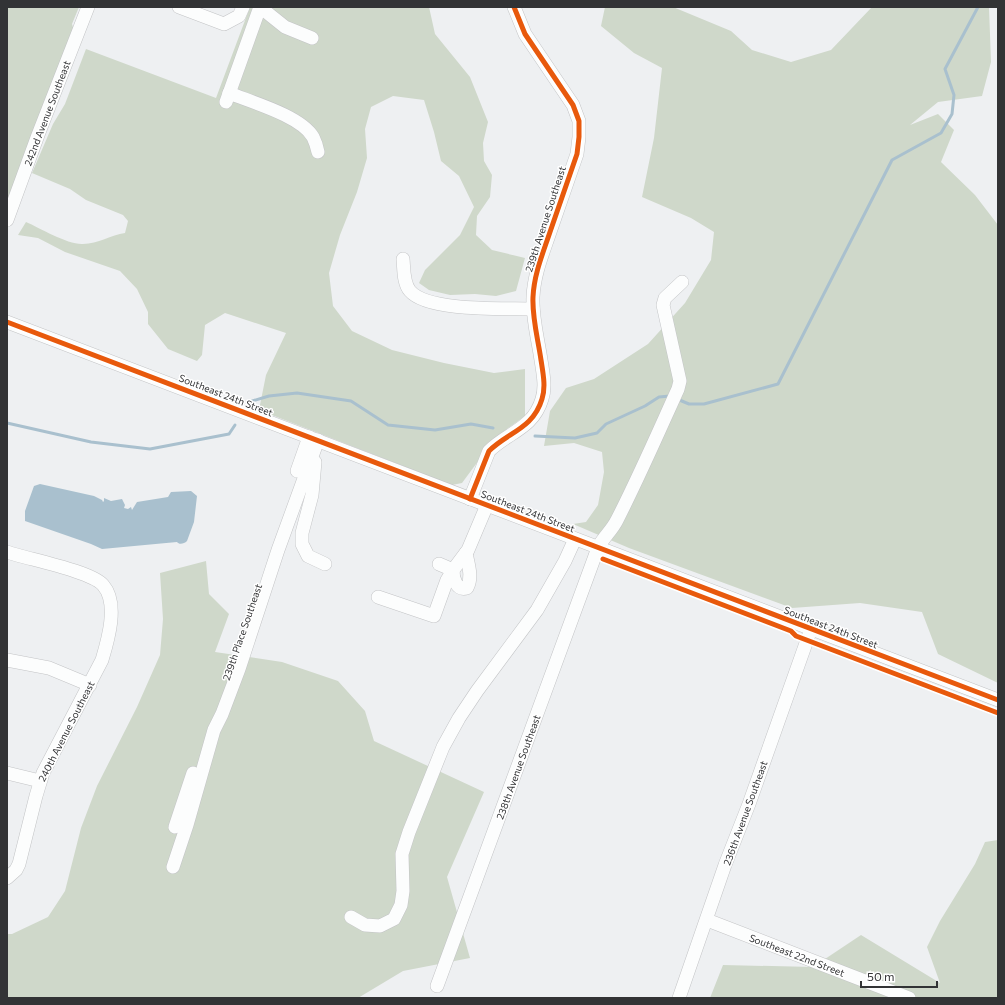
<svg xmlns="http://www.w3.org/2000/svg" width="1005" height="1005" font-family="Commissioner,sans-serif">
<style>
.green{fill:#cfd8ca}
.water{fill:#a9c0ce}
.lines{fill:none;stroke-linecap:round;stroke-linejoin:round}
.stream{stroke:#a9c0ce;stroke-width:3}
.minor-casing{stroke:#c3c4c6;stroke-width:14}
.minor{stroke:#fcfdfd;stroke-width:13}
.cycleway-casing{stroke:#fff;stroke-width:8}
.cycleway{stroke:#e8590c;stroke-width:5}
.labels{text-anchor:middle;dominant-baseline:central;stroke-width:3;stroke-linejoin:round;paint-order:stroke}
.street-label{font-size:10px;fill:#323335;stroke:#fff}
</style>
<rect width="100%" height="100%" fill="#eef0f2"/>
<g class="green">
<polygon points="7,7 79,7 72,24 74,31 7,205"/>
<path d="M250 7H429L435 34 470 77 488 122 483 143 484 161 492 175 490 197 477 216 476 235 492 250 525 258 516 291 496 296 475 294 450 295 429 290 419 283 425 270 460 235 474 207 459 176 441 161 434 132 424 100 393 96 371 107 365 129 367 158 357 192 340 235 329 273 333 306 352 331 392 350 444 363 494 373 525 369V416L496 437 462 483 452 485 259 410 266 375 286 333 225 313 205 325 202 355 197 361 168 349 148 324V312L137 289 120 271 65 252 38 238 18 235 26 222C40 228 68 245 83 244 98 244 111 235 125 233L128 221 123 215 86 200 70 189 32 173 53 124 65 104 86 49 216 98Z"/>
<polygon points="605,7 673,7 731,31 752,50 791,62 831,50 872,7 989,7 991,62 982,96 938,102 910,125 938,114 954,130 941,162 975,195 998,225 998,683 938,654 922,612 860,603 792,608 629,548 573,524 586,522 598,505 604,472 602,452 574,443 544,446 550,411 566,388 594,379 648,344 685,303 711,260 714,232 691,218 642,197 654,138 662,68 634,53 601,26"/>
<polygon points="206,561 209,594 229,614 215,652 282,662 338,681 365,711 374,741 484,792 447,877 470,958 403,971 358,998 7,998 7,934 12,934 48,917 65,891 81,828 97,786 137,707 160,655 163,619 160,573"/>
<polygon points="998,840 998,998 710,998 723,965 813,967 861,935 940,983 927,947 940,921 975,864 985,842"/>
</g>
<path class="water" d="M40 484 94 496 102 500 103 502 104 501V498L111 501 122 499 125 505 124 508 128 509 131 507 132 510 137 502 168 497 171 492 191 491 197 496 194 522 187 541C184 544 179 545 177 542L102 549 91 544 25 521V511L34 486Z"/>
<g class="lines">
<g class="stream">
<polyline points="677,399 689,404 704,404 778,384 892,160 941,133 952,114 954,95 945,69 978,7"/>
<polyline points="249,402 269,396 297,393 351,401 388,425 435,430 471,424 493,428"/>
<polyline points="7,423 91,442 150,449 229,434 235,425"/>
<polyline points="535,436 575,438 597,433 606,424 645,406 659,397 670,396"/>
</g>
<defs>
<g id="minor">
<polyline points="179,7 224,24 239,16 243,7"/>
<polyline points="260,7 285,27 312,38"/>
<path d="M229 93C251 102 301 116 313 137 315 141 317 147 318 152"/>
<polyline points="226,102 260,7"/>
<polyline points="7,220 38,135 88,7"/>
<path d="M403 259C404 268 403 283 410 291 428 312 505 308 533 309"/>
<polyline points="7,322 998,700"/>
<polyline points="315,462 312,495 302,533 302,544 308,556 325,564"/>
<polyline points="297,471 309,437"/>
<path d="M470 499 489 451C508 432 533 429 542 399 546 387 543 373 541 360 538 339 532 318 533 297 534 274 543 253 550 232 559 206 568 180 577 154L579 137V121L573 105 525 34 514 7"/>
<path d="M7 552C27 559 91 571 103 585 119 603 108 640 102 660L43 773 36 796 19 864 16 870 7 878"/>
<path d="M439 564 453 570C453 578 456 591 467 588 473 577 468 564 466 553"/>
<polyline points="378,597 434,616 447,580 453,570 468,550 487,505"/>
<polyline points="7,660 49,668 90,685"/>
<polyline points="7,773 40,781"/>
<polyline points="175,827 193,773"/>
<polyline points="173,867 187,825 214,730 222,714 239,669 278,550 318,440"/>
<polyline points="351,917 365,925 380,926 394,919 401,905 403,891 402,854 409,832 443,747 459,718 477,691 537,610 565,561 575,539"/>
<polyline points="707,920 909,998"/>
<path d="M437 986 595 556C599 540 610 534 617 520 639 477 658 433 678 389L680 381 663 305 665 298 682 282"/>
<polyline points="679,998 725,865 749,804 811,629"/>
</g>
</defs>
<use href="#minor" class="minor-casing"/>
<use href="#minor" class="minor"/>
<defs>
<g id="cycleway">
<polyline points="7,322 998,700"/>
<path d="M470 499 489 451C508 432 533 429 542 399 546 387 543 373 541 360 538 339 532 318 533 297 534 274 543 253 550 232 559 206 568 180 577 154L579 137V121L573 105 525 34 514 7"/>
<polyline points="603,559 791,631 796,636 998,713"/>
</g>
</defs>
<use href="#cycleway" class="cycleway-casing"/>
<use href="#cycleway" class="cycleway"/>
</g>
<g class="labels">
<g class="street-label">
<text transform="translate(47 113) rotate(-69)">242nd Avenue Southeast</text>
<text transform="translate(545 219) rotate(-72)">239th Avenue Southeast</text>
<text transform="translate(226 395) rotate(21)">Southeast 24th Street</text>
<text transform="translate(528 511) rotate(21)">Southeast 24th Street</text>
<text transform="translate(831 627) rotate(21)">Southeast 24th Street</text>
<text transform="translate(242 632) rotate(-71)">239th Place Southeast</text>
<text transform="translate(66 731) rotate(-63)">240th Avenue Southeast</text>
<text transform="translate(518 767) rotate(-70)">238th Avenue Southeast</text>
<text transform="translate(745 813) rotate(-70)">236th Avenue Southeast</text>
<text transform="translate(797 955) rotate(21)">Southeast 22nd Street</text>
</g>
</g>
<rect width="1005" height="1005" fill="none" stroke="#323335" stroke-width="16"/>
<path d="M861 981v6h76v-6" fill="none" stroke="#323335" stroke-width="2"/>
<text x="867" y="981" font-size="12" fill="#323335" stroke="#ffffff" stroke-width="3" paint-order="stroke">50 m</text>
</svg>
